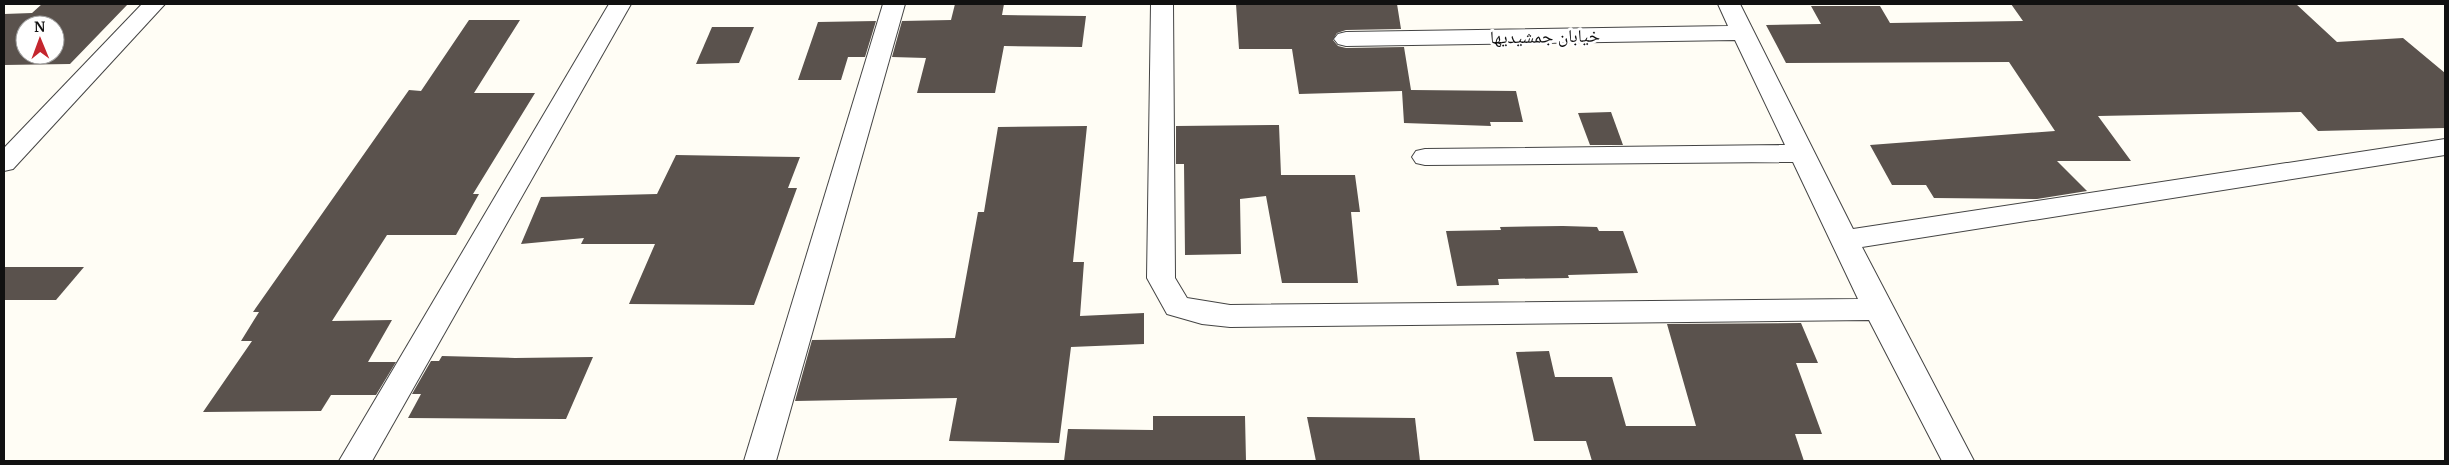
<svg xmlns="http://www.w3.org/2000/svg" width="2449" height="465" font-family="Merriweather,'Noto Naskh Arabic',serif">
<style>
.building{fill:#5a524d;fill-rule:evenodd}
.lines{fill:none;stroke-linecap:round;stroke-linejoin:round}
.street-casing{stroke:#444;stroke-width:2}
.street{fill:#fff;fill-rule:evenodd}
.labels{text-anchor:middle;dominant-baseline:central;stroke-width:5;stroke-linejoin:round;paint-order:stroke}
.street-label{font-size:18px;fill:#111;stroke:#fff}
</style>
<rect width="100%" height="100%" fill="#fffdf5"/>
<g class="building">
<path d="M42 4H128L70 64 4 65V14L32 13ZM25 25H55V55H25Z"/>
<polygon points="955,4 1004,4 1002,15 1086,16 1082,47 1004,46 995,93 917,93 926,58 892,57 902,21 951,20"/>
<polygon points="1236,4 1397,4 1401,29 1346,30 1337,33 1333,40 1338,46 1346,48 1404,47 1411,90 1516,91 1523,122 1490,122 1491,126 1404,123 1402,91 1299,94 1292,49 1239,49"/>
<polygon points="2011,4 2296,4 2337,42 2403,38 2445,73 2445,128 2318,131 2301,112 2098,116 2131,161 2057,161 2087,191 2037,199 1934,198 1926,185 1892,185 1870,145 2055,131 2009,62 1786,63 1766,25 1821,24 1811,6 1880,6 1890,23 2023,21"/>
<polygon points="469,20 520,20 474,93 535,93 473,194 479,194 456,235 387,235 332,321 392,320 368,362 396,362 376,395 331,395 321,411 203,412 252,341 241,341 259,312 253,312 409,90 421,91"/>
<polygon points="876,21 865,57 848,57 841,80 798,80 818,22"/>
<polygon points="712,27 754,27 739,63 696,64"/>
<polygon points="1611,112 1623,145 1590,145 1578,113"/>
<polygon points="1279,125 1281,175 1355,175 1360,212 1351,212 1358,283 1282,283 1266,196 1240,199 1241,254 1185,255 1184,164 1176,164 1176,126"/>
<polygon points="1087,126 1073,262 1084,262 1080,316 1144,313 1144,344 1071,347 1059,443 949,441 957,398 795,401 812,340 955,338 978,212 984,212 998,127"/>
<polygon points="676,155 800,157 788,188 797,188 754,305 629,304 655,244 581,244 584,238 521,244 541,197 657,194"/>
<polygon points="1563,226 1597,227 1599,231 1623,231 1638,273 1568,275 1569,278 1498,279 1499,285 1457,286 1446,231 1501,230 1500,227"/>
<polygon points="4,267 84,267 56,300 4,300"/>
<polygon points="1801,323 1818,363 1796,363 1822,434 1795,434 1804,461 1592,461 1586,441 1534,441 1516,352 1549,351 1555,377 1612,377 1626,426 1696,426 1667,324"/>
<polygon points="442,356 515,358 593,357 566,419 408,418 421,394 412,394 431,361 439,361"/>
<polygon points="1153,416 1245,416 1246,461 1064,461 1068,429 1153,430"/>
<polygon points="1307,417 1415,418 1420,461 1316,461"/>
</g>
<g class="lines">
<defs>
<g id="street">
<polygon points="142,4 165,4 13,169 4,171 4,148"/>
<polygon points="609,4 631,4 372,461 339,461"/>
<polygon points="883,4 905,4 776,461 744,461"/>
<polygon points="1151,4 1173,4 1175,278 1187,298 1230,305 1858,299 1793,162 1425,165 1416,163 1412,157 1416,151 1425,149 1785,145 1735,40 1346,46 1338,44 1334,39 1338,34 1346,32 1728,26 1718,4 1740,4 1853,229 2445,139 2445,155 1862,247 1974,461 1942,461 1869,320 1230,327 1202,324 1167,314 1147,278"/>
</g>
</defs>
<use href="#street" class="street-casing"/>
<use href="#street" class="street"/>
</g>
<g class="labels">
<g class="street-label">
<text transform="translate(1545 36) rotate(-1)">خیابان جمشیدیها</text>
</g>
</g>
<rect width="2449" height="465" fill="none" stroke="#111111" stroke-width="10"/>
<g transform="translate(40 40) rotate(359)"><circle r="24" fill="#ffffff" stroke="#a0a0a0"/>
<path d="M0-4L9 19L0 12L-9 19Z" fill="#c4262e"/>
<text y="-8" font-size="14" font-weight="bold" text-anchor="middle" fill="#111111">N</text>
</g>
</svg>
